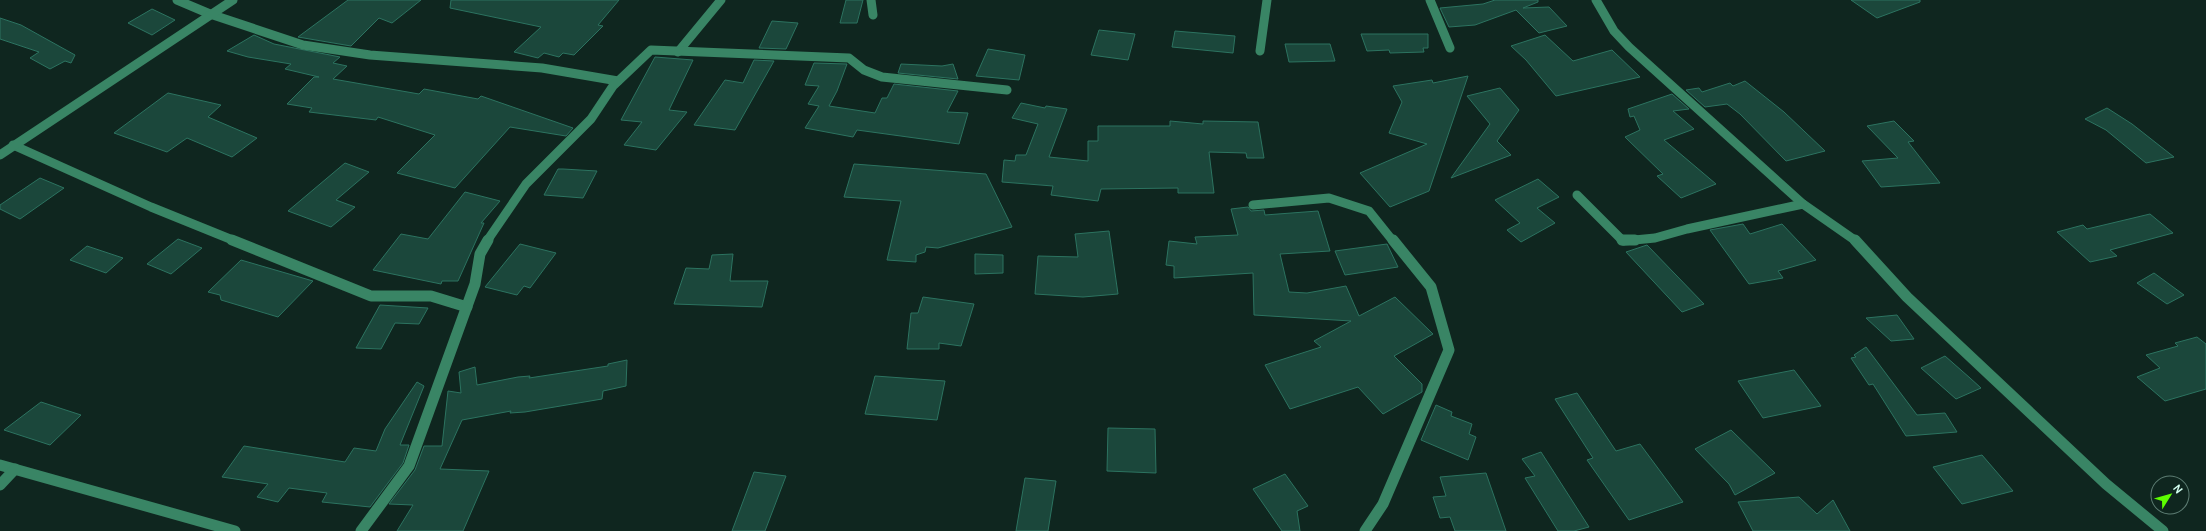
<svg xmlns="http://www.w3.org/2000/svg" width="2206" height="531" font-family="Cabin,sans-serif">
<style>
.building{fill:#1b473b;stroke:#2c7360}
.lines{fill:none;stroke-linecap:round;stroke-linejoin:round}
.minor-far1{stroke:#398565;stroke-width:9}
.minor{stroke:#398565;stroke-width:11}
</style>
<rect width="100%" height="100%" fill="#0f261f"/>
<g class="building">
<polygon points="348,0 421,0 392,23 379,18 351,46 298,37"/>
<polygon points="451,0 619,0 598,25 603,26 574,55 563,53 559,57 544,53 538,58 514,52 541,27 450,8"/>
<polygon points="846,0 863,0 857,23 840,23"/>
<polygon points="1495,0 1538,0 1538,2 1523,8 1549,7 1567,26 1539,33 1516,10 1475,25 1449,27 1440,8 1483,4"/>
<polygon points="1851,0 1920,0 1920,2 1877,18"/>
<polygon points="152,9 175,20 152,35 128,23"/>
<polygon points="0,18 21,25 75,55 71,63 65,61 50,69 30,58 39,52 0,39"/>
<polygon points="772,21 798,23 786,49 759,48"/>
<polygon points="1099,30 1135,34 1128,60 1091,55"/>
<polygon points="1175,31 1235,36 1233,53 1172,47"/>
<polygon points="1361,34 1428,34 1428,48 1423,48 1424,52 1390,53 1389,50 1367,51"/>
<polygon points="254,35 274,44 340,57 333,63 347,66 333,79 419,94 424,89 478,99 481,96 573,128 566,136 510,127 455,188 397,173 435,135 378,117 376,120 309,112 312,108 287,104 314,77 319,77 285,69 291,64 248,57 227,51"/>
<polygon points="1545,35 1573,61 1612,50 1640,77 1556,96 1526,60 1511,46"/>
<polygon points="1285,44 1330,44 1335,61 1289,62"/>
<polygon points="988,49 1025,55 1019,80 976,76"/>
<polygon points="655,57 693,60 669,110 687,112 656,150 624,145 642,122 621,120"/>
<polygon points="754,60 774,61 735,130 694,125 725,80 743,83"/>
<polygon points="814,63 847,64 837,91 829,106 875,113 882,98 887,98 894,84 958,91 947,112 968,113 959,144 857,130 853,137 805,128 819,106 808,104 819,86 805,85"/>
<polygon points="901,64 942,66 953,64 958,79 898,73"/>
<polygon points="1468,76 1429,191 1390,207 1360,173 1427,144 1389,133 1402,102 1393,86 1432,80 1433,83"/>
<polygon points="1745,81 1784,112 1825,151 1786,161 1740,114 1727,104 1705,107 1686,90 1699,88 1702,92 1730,83 1733,86"/>
<polygon points="1500,88 1519,110 1497,141 1511,155 1451,178 1490,124 1467,96"/>
<polygon points="168,93 221,105 208,117 257,138 232,157 187,138 167,152 114,133"/>
<polygon points="1672,94 1689,109 1673,111 1694,129 1664,140 1716,184 1681,198 1657,176 1663,174 1625,137 1640,130 1634,116 1630,117 1628,109"/>
<polygon points="1021,103 1045,108 1046,106 1067,109 1049,157 1088,161 1088,141 1098,141 1098,126 1170,126 1170,121 1203,124 1203,121 1258,122 1264,158 1247,158 1246,153 1209,152 1214,193 1178,193 1178,188 1101,189 1098,201 1051,195 1053,186 1002,182 1004,160 1015,161 1016,155 1026,155 1038,124 1012,118"/>
<polygon points="2107,108 2132,124 2174,157 2146,163 2106,130 2085,119"/>
<polygon points="1894,121 1914,141 1908,142 1940,183 1881,187 1862,161 1898,158 1867,126"/>
<polygon points="345,163 369,172 336,200 355,207 331,227 288,211"/>
<polygon points="854,164 986,174 1012,227 938,248 926,247 925,252 916,255 916,262 887,260 901,201 844,197"/>
<polygon points="558,169 563,169 597,171 583,198 544,195"/>
<polygon points="40,178 64,188 20,219 0,209 0,205"/>
<polygon points="1538,179 1559,197 1537,208 1555,223 1521,242 1507,230 1520,223 1495,200"/>
<polygon points="465,192 500,201 481,223 484,223 458,281 442,281 441,284 373,270 401,234 428,239"/>
<polygon points="1248,207 1251,211 1264,210 1265,215 1318,211 1330,251 1280,254 1289,292 1307,293 1346,286 1359,316 1395,297 1433,334 1394,356 1422,384 1422,392 1383,414 1358,387 1290,409 1265,365 1321,347 1314,341 1351,321 1254,315 1253,273 1174,278 1174,266 1166,265 1169,241 1197,244 1195,237 1238,235 1231,209"/>
<polygon points="2150,214 2173,233 2110,250 2117,256 2090,262 2057,232 2083,225 2087,229"/>
<polygon points="1743,224 1750,234 1782,224 1816,260 1778,271 1783,278 1749,284 1710,230"/>
<polygon points="1109,231 1118,294 1083,297 1035,294 1038,256 1078,257 1075,234"/>
<polygon points="178,239 202,248 171,274 147,264"/>
<polygon points="520,244 556,253 530,288 524,286 517,295 485,287"/>
<polygon points="1387,244 1398,267 1345,275 1335,251"/>
<polygon points="1647,245 1704,304 1682,312 1626,252"/>
<polygon points="87,246 123,258 106,273 70,260"/>
<polygon points="733,254 730,281 768,281 762,307 674,304 686,268 709,269 712,255"/>
<polygon points="975,254 1003,255 1003,273 975,274"/>
<polygon points="241,260 313,281 278,317 221,300 220,295 208,292"/>
<polygon points="2154,273 2184,295 2167,304 2137,283"/>
<polygon points="923,297 974,304 961,346 939,343 939,349 907,349 911,313 918,313"/>
<polygon points="380,305 428,308 419,324 395,323 381,349 356,348"/>
<polygon points="1897,315 1914,339 1891,341 1866,318"/>
<polygon points="2197,337 2206,344 2206,389 2165,401 2137,377 2160,368 2146,355 2178,346 2175,343"/>
<polygon points="1866,347 1917,415 1945,413 1957,432 1906,436 1873,384 1869,385 1851,358 1856,357 1854,355"/>
<polygon points="1945,356 1970,378 1981,388 1956,399 1921,368"/>
<polygon points="627,360 626,386 603,391 602,399 525,412 510,413 511,411 462,420 440,469 489,471 463,531 397,531 413,505 389,504 415,470 424,446 442,446 448,391 461,393 459,372 475,367 477,385 518,377 530,376 529,378 608,366 608,364"/>
<polygon points="1794,370 1821,406 1763,418 1738,381"/>
<polygon points="875,376 945,381 937,420 865,414"/>
<polygon points="417,382 424,386 400,445 409,445 403,463 370,507 322,502 327,493 289,488 278,502 257,497 268,484 222,477 244,446 345,462 354,448 376,451 385,429"/>
<polygon points="1577,393 1616,451 1640,444 1683,502 1629,520 1587,460 1593,458 1555,399"/>
<polygon points="41,402 81,415 50,445 4,430"/>
<polygon points="1436,405 1452,412 1451,416 1472,424 1469,434 1476,437 1468,460 1421,440"/>
<polygon points="1108,428 1155,429 1156,473 1107,471"/>
<polygon points="1731,430 1775,473 1735,495 1729,484 1695,449"/>
<polygon points="1541,452 1589,527 1574,531 1558,531 1525,478 1535,476 1522,459"/>
<polygon points="1982,455 2013,491 1962,504 1933,467"/>
<polygon points="754,472 786,476 765,531 732,531"/>
<polygon points="1486,473 1506,531 1455,531 1450,517 1440,518 1433,497 1446,496 1440,477"/>
<polygon points="1285,474 1308,506 1297,511 1300,531 1282,531 1253,489"/>
<polygon points="1025,478 1056,481 1048,531 1016,531"/>
<polygon points="1799,497 1817,514 1833,500 1850,531 1753,531 1738,502"/>
</g>
<g class="lines">
<g class="minor-far1">
<polyline points="177,0 210,14 303,45 370,55 542,68 618,81"/>
<polyline points="871,0 873,15"/>
<polyline points="1430,0 1450,48"/>
<polyline points="1596,0 1614,31 1629,47 1803,204 1856,241"/>
<polyline points="1260,51 1267,0"/>
<polyline points="678,52 721,0"/>
<polyline points="13,145 151,207 235,241"/>
<polyline points="0,155 233,0"/>
<polyline points="1577,195 1623,241"/>
<polyline points="1253,205 1329,198 1369,211 1393,241"/>
<polyline points="487,241 526,184 591,119 613,86 651,50 849,58 864,70 882,77 1007,90"/>
<polyline points="1624,241 1655,238 1687,229 1803,204"/>
</g>
<g class="minor">
<polyline points="232,240 371,296 431,296 467,307"/>
<polyline points="1622,240 1635,240"/>
<polyline points="1855,240 1907,297 2106,484 2163,531"/>
<polyline points="0,465 235,531"/>
<polyline points="0,485 15,469"/>
<polyline points="361,531 409,466 475,284 480,254 488,240"/>
<polyline points="1365,531 1383,504 1449,350 1431,287 1393,240"/>
</g>
</g>
<g transform="translate(2170 495) rotate(53)"><circle r="19" fill="#0f261f" stroke="#5d7d73"/>
<path d="M0-3L7 15L0 10L-7 15Z" fill="#5dfe00"/>
<text y="-6" font-size="11" font-weight="bold" text-anchor="middle" fill="#d3fff0">N</text>
</g>
</svg>
